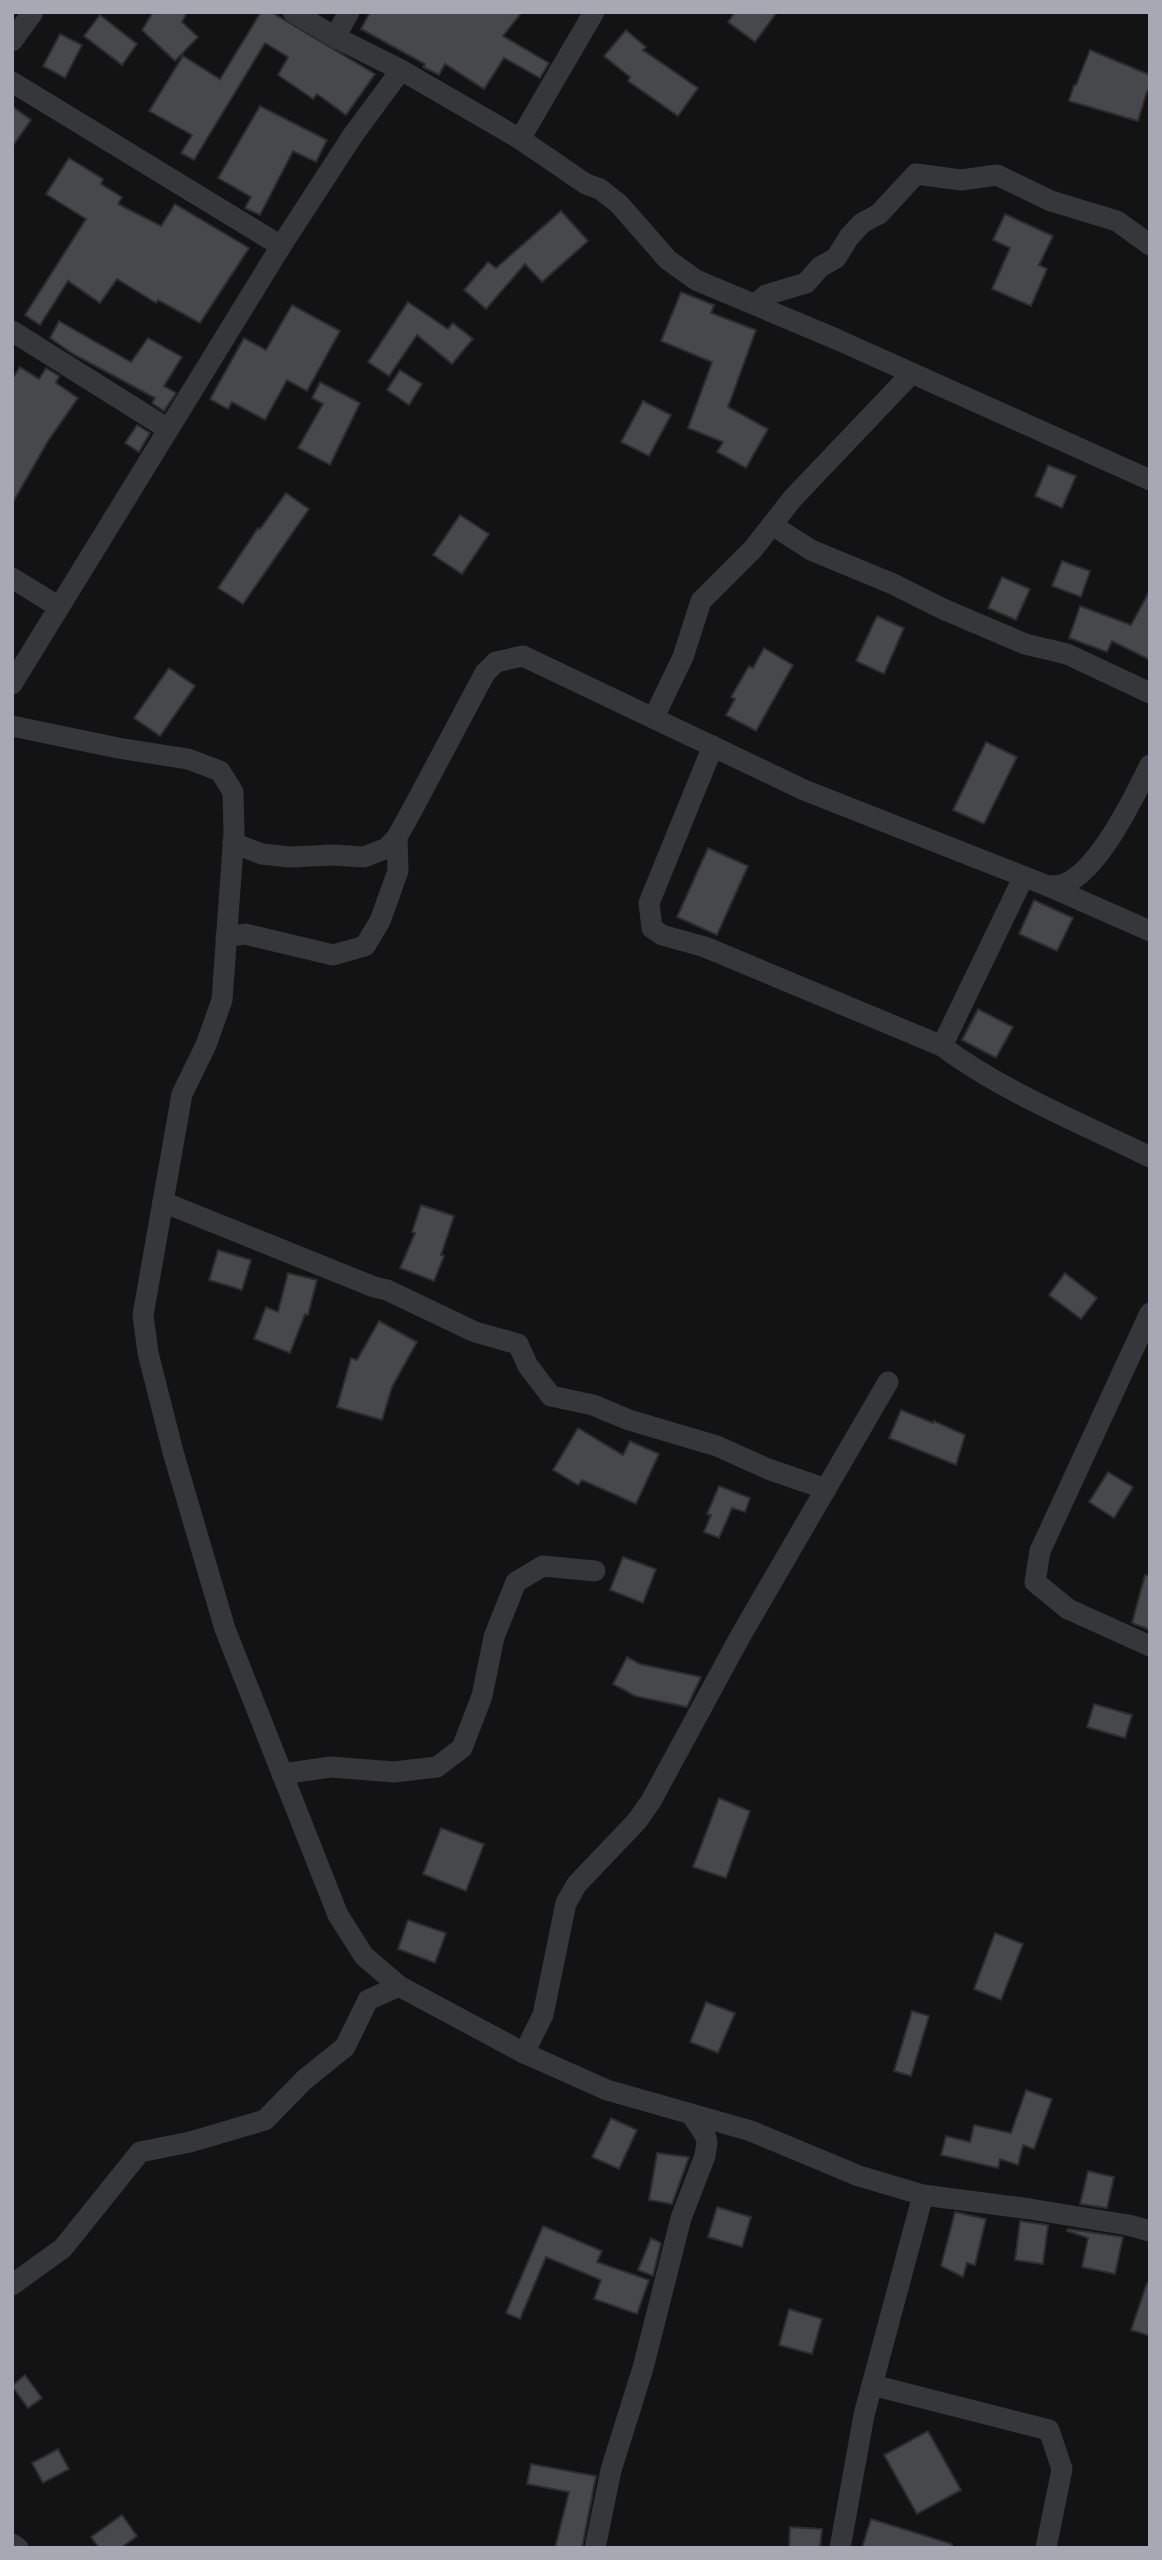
<svg xmlns="http://www.w3.org/2000/svg" width="1162" height="2560" font-family="Commissioner,sans-serif">
<style>
.building{fill:#47484c;stroke:#2d2d30;stroke-width:2}
.lines{fill:none;stroke-linecap:round;stroke-linejoin:round}
.street{stroke:#36373b;stroke-width:21}
</style>
<rect width="100%" height="100%" fill="#131314"/>
<g class="building">
<polygon points="153,12 187,12 182,22 198,37 175,61 142,30"/>
<polygon points="261,12 271,12 375,74 346,115 317,94 313,99 278,75 288,57 265,43 194,160 181,153 192,135 149,111 183,56 220,79"/>
<polygon points="370,12 522,12 503,36 549,63 540,78 504,58 484,89 445,64 439,75 423,67 425,64 361,29"/>
<polygon points="735,12 777,12 755,42 728,22"/>
<polygon points="100,15 137,44 122,65 84,36"/>
<polygon points="626,30 646,47 643,50 698,88 678,116 628,81 630,77 604,56"/>
<polygon points="60,34 82,45 65,78 43,66"/>
<polygon points="1090,50 1150,75 1150,92 1147,91 1138,121 1069,101 1074,85 1076,85"/>
<polygon points="12,106 31,120 12,147"/>
<polygon points="260,106 327,140 316,162 293,151 260,215 245,208 251,197 218,178"/>
<polygon points="69,158 103,179 101,184 122,197 118,204 161,226 175,204 249,248 200,323 158,300 156,303 117,279 100,303 68,281 40,325 25,315 86,219 46,194"/>
<polygon points="561,211 588,241 542,282 525,264 486,309 464,290 488,262 496,268"/>
<polygon points="1005,214 1053,236 1039,265 1047,269 1031,306 992,289 1010,248 993,240"/>
<polygon points="681,292 714,305 711,313 756,330 728,407 768,429 746,468 717,452 723,442 688,428 712,362 661,341"/>
<polygon points="408,302 448,329 453,323 473,339 452,364 417,335 389,376 368,362"/>
<polygon points="292,305 340,331 307,391 287,380 265,420 232,402 228,409 210,399 244,338 266,350"/>
<polygon points="59,321 131,362 148,338 182,357 164,386 176,393 164,411 152,403 155,398 73,354 50,338"/>
<polygon points="20,367 39,379 46,368 59,376 56,383 78,398 48,441 12,504 12,379"/>
<polygon points="400,370 422,384 409,405 387,390"/>
<polygon points="320,382 360,403 330,465 298,448 323,404 312,398"/>
<polygon points="643,401 671,415 649,456 621,442"/>
<polygon points="137,425 150,433 139,452 125,443"/>
<polygon points="1048,465 1076,476 1062,508 1035,496"/>
<polygon points="286,493 309,509 243,604 218,588 258,528 260,529"/>
<polygon points="460,515 489,534 462,574 433,555"/>
<polygon points="1062,561 1090,571 1081,597 1052,586"/>
<polygon points="1002,577 1030,589 1016,620 988,608"/>
<polygon points="1150,590 1150,660 1112,641 1107,652 1069,638 1080,606 1131,625"/>
<polygon points="877,616 904,628 884,674 856,661"/>
<polygon points="764,648 793,665 756,731 726,715 735,699 731,697 749,666 753,668"/>
<polygon points="169,668 195,686 160,736 134,718"/>
<polygon points="986,742 1017,757 984,824 953,810"/>
<polygon points="708,848 748,866 717,935 677,917"/>
<polygon points="1034,900 1073,918 1057,951 1019,934"/>
<polygon points="978,1009 1013,1027 996,1058 962,1040"/>
<polygon points="421,1205 454,1216 441,1255 444,1256 434,1281 400,1268 415,1233 412,1232"/>
<polygon points="218,1250 251,1260 242,1290 209,1280"/>
<polygon points="288,1273 317,1280 308,1315 305,1314 290,1353 254,1339 266,1307 278,1312"/>
<polygon points="1065,1273 1097,1298 1081,1319 1049,1295"/>
<polygon points="379,1321 417,1342 392,1387 382,1420 337,1407 351,1358 357,1360"/>
<polygon points="901,1410 933,1423 934,1421 965,1435 956,1465 889,1438"/>
<polygon points="578,1428 623,1455 630,1441 659,1454 636,1504 582,1480 578,1485 553,1470"/>
<polygon points="1108,1472 1133,1487 1114,1518 1089,1502"/>
<polygon points="719,1486 750,1498 745,1512 732,1508 719,1538 704,1532 711,1515 707,1514"/>
<polygon points="623,1557 656,1569 643,1603 610,1590"/>
<polygon points="1145,1575 1150,1576 1150,1630 1132,1623"/>
<polygon points="627,1657 640,1664 701,1677 687,1707 635,1696 613,1684"/>
<polygon points="1094,1704 1132,1715 1125,1738 1087,1727"/>
<polygon points="719,1798 750,1811 726,1878 693,1867"/>
<polygon points="441,1828 484,1844 466,1891 423,1874"/>
<polygon points="408,1920 446,1933 435,1963 398,1949"/>
<polygon points="995,1933 1023,1944 1001,2000 974,1989"/>
<polygon points="706,2002 735,2013 718,2053 690,2042"/>
<polygon points="912,2011 929,2016 911,2076 894,2071"/>
<polygon points="1026,2090 1052,2099 1034,2149 1023,2145 1018,2165 1000,2159 998,2168 941,2155 946,2136 970,2142 974,2125 1011,2133"/>
<polygon points="611,2118 637,2130 619,2169 592,2157"/>
<polygon points="657,2153 689,2157 672,2204 649,2200"/>
<polygon points="1088,2171 1114,2177 1107,2208 1080,2204"/>
<polygon points="717,2207 751,2217 742,2247 708,2237"/>
<polygon points="955,2212 986,2219 975,2265 967,2263 963,2277 941,2266"/>
<polygon points="1020,2221 1048,2225 1043,2264 1015,2260"/>
<polygon points="543,2226 602,2251 597,2262 649,2280 637,2314 594,2299 601,2280 546,2257 520,2319 506,2313"/>
<polygon points="1068,2229 1123,2237 1115,2274 1082,2267 1088,2238 1067,2231"/>
<polygon points="651,2238 661,2243 653,2276 638,2270"/>
<polygon points="1147,2283 1150,2283 1150,2336 1131,2330"/>
<polygon points="789,2309 822,2319 812,2354 779,2345"/>
<polygon points="25,2375 42,2398 28,2408 12,2386"/>
<polygon points="928,2431 961,2490 917,2514 884,2455"/>
<polygon points="58,2449 69,2469 43,2483 32,2463"/>
<polygon points="531,2464 596,2476 582,2548 555,2548 569,2492 527,2484"/>
<polygon points="122,2515 137,2536 121,2548 99,2548 91,2537"/>
<polygon points="871,2519 952,2544 952,2548 862,2548"/>
<polygon points="790,2527 822,2529 820,2548 789,2548"/>
</g>
<g class="lines">
<g class="street">
<polyline points="293,12 335,37 401,70 520,139 586,184 600,189 619,204 668,260 696,280 836,339 1150,480"/>
<polyline points="335,37 349,12"/>
<polyline points="12,41 33,12"/>
<polyline points="12,82 281,246"/>
<polyline points="520,139 594,12"/>
<polyline points="756,304 766,295 806,283 820,267 836,258 849,237 862,223 879,214 916,174 961,180 997,175 1051,201 1117,221 1150,245"/>
<polyline points="12,331 168,429"/>
<polyline points="772,525 811,550 893,584 943,609 1025,644 1067,654 1150,693"/>
<polyline points="12,578 59,607"/>
<polyline points="12,684 281,246 353,135 401,70"/>
<polyline points="654,717 683,657 701,601 753,549 793,498 912,373"/>
<polyline points="12,726 118,748 188,759 220,771 233,792 234,833 222,1000 206,1045 182,1094 143,1315 148,1353 173,1452 225,1629 338,1915 364,1956 399,1986 524,2053 607,2090 751,2131 859,2176 923,2195 1030,2209 1128,2225 1150,2231"/>
<polyline points="713,746 649,903 652,928 662,935 705,947 942,1046"/>
<path d="M233 843 262 854 290 857 334 855 364 857 387 848 397 837 411 812 485 673 496 662 523 656 804 790 1048 886C1053 886 1060 886 1064 884 1099 871 1134 797 1150 765"/>
<path d="M1023 878 942 1046C1001 1091 1083 1124 1150 1157"/>
<polyline points="1048,886 1150,931"/>
<polyline points="226,937 245,934 333,955 365,946 380,921 398,871 397,837"/>
<polyline points="163,1202 374,1287 387,1290 475,1332 518,1344 528,1366 551,1396 593,1405 629,1420 717,1446 768,1469 826,1489"/>
<polyline points="1150,1313 1040,1551 1035,1582 1068,1609 1150,1646"/>
<polyline points="282,1774 331,1767 394,1772 437,1767 462,1748 482,1696 494,1637 516,1582 543,1566 595,1571"/>
<polyline points="524,2053 543,2015 566,1903 577,1884 637,1821 651,1801 741,1635 888,1382"/>
<polyline points="12,2285 63,2248 140,2152 190,2142 265,2120 304,2080 345,2047 368,2000 399,1986"/>
<polyline points="872,2385 1049,2430 1062,2469 1046,2548"/>
<polyline points="12,2544 18,2548"/>
<polyline points="595,2548 611,2470 643,2368 681,2218 705,2156 707,2142 705,2135 691,2114"/>
<polyline points="840,2548 864,2415 923,2195"/>
</g>
</g>
<rect width="1162" height="2560" fill="none" stroke="#a6a9b3" stroke-width="28"/>
</svg>
